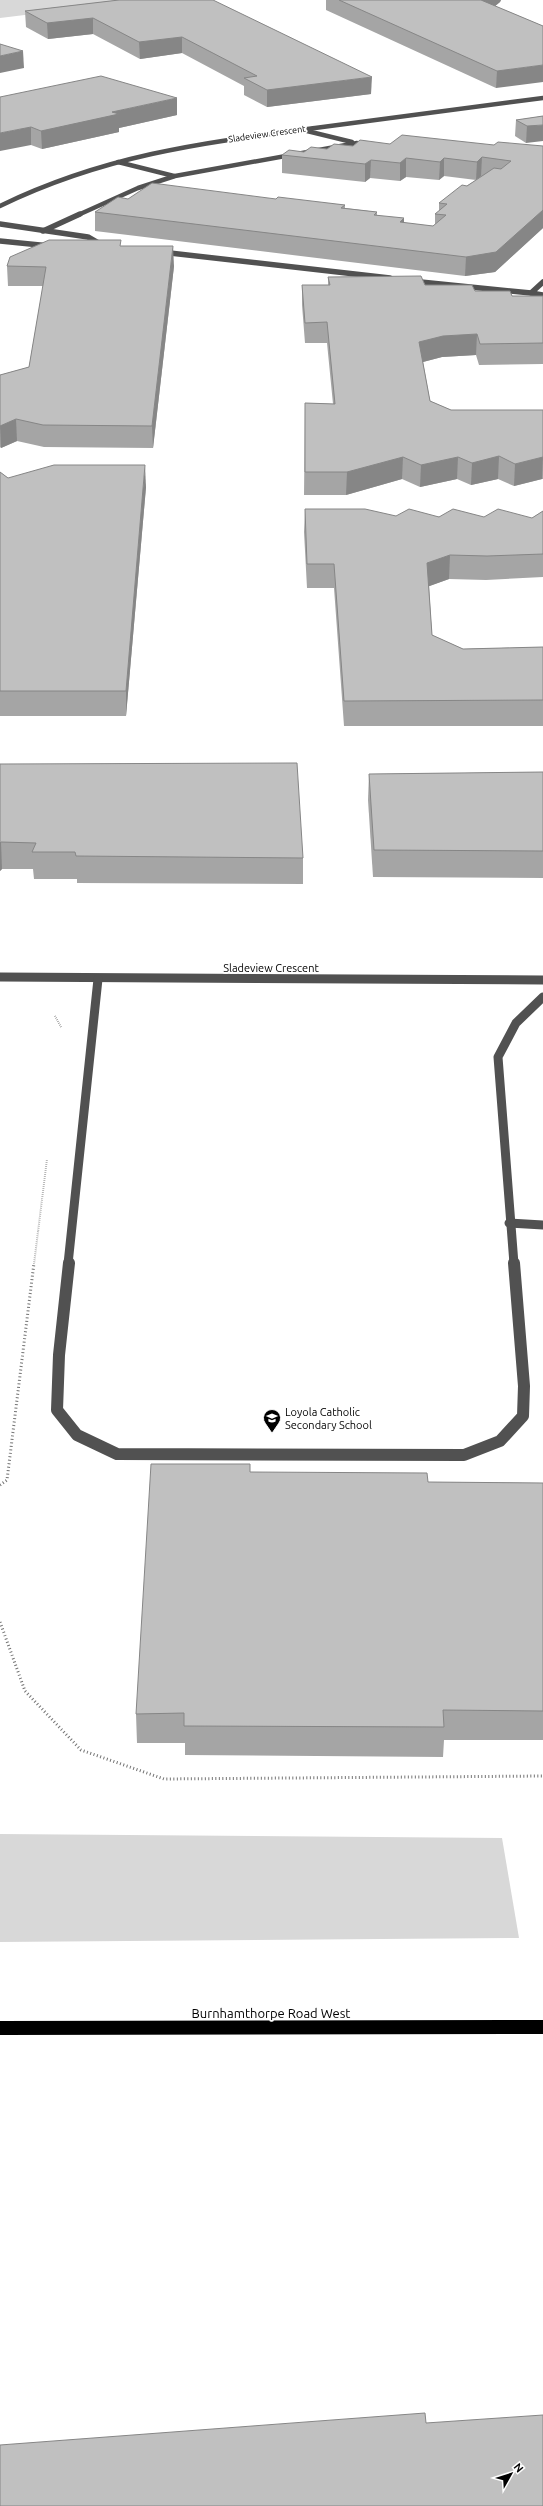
<svg xmlns="http://www.w3.org/2000/svg" width="543" height="2506" font-family="Ubuntu,sans-serif">
<style>
.green{fill:#d8d8d8}
.lines{fill:none;stroke-linecap:round;stroke-linejoin:round}
.path-far1{stroke:#737373;stroke-width:2;stroke-dasharray:0.5 1.5;stroke-linecap:butt}
.path{stroke:#737373;stroke-width:3;stroke-dasharray:1 2.5;stroke-linecap:butt}
.minor-far3{stroke:#515151;stroke-width:4.5}
.minor-far2{stroke:#515151;stroke-width:5.5}
.minor-far1{stroke:#515151;stroke-width:9}
.minor{stroke:#515151;stroke-width:12}
.major{stroke:#000;stroke-width:14}
.wall{fill:#a5a5a5}
.shaded-wall{fill:#868686}
.building{fill:#c0c0c0;stroke:#868686}
.labels{text-anchor:middle;dominant-baseline:central;stroke-width:3.5;stroke-linejoin:round;paint-order:stroke}
.far-street-label{font-size:9px;fill:#000;stroke:#fff}
.street-label{font-size:11px;fill:#000;stroke:#fff}
.poi-label{font-size:11px;fill:#000;stroke:#fff;text-anchor:start}
.near-street-label{font-size:13px;fill:#000;stroke:#fff}
</style>
<rect width="100%" height="100%" fill="#fff"/>
<g class="green">
<polygon points="0,0 148,0 0,18"/>
<polygon points="0,1834 502,1838 519,1938 0,1942"/>
</g>
<g class="lines">
<g class="path-far1">
<polyline points="55,1016 61,1027"/>
<polyline points="34,1264 47,1159"/>
</g>
<g class="path">
<polyline points="0,1485 7,1480 34,1263"/>
<polyline points="0,1622 25,1691 81,1750 164,1779 543,1776"/>
</g>
<g class="minor-far3">
<polyline points="307,131 352,142"/>
<polyline points="118,162 174,176"/>
<path d="M0 206C105 155 201 143 315 128 391 118 467 108 543 98"/>
<polyline points="78,215 138,188 175,176 357,143"/>
</g>
<g class="minor-far2">
<polyline points="0,224 88,237 100,244"/>
<polyline points="43,231 80,214"/>
<polyline points="0,241 50,246"/>
<polyline points="161,252 390,278"/>
<polyline points="411,281 531,293"/>
<polyline points="543,282 531,293 543,295"/>
</g>
<g class="minor-far1">
<polyline points="0,977 543,980"/>
<polyline points="509,1223 543,1225"/>
<polyline points="68,1264 98,979"/>
<polyline points="514,1264 498,1057 516,1023 543,997"/>
</g>
<polyline class="minor" points="69,1263 59,1355 57,1410 77,1435 117,1454 464,1455 500,1441 523,1416 524,1386 514,1263"/>
<polyline class="major" points="0,2028 543,2027"/>
</g>
<g class="wall">
<polygon points="119,0 371,94 267,107 244,95 244,86 182,53 140,59 93,34 48,39 26,27 25,11"/>
<polygon points="326,0 501,0 500,2 495,6 543,26 496,88 326,10"/>
<polygon points="0,97 177,115 119,128 119,132 42,149 31,145"/>
<polygon points="543,116 526,143 515,136 516,120"/>
<polygon points="390,144 494,145 543,146 543,228 495,272 465,276 95,231 95,212 128,199 276,199 345,205 345,208 377,212 377,215 404,223 433,226 435,225 435,214 439,211 439,203 476,180 444,176 439,180 406,177 400,181 370,178 365,182 282,173 282,155 353,146"/>
<polygon points="122,246 174,266 153,448 44,447 17,441 1,448 0,447 0,375 29,367 43,286 8,286 7,266"/>
<polygon points="328,277 425,285 512,296 543,296 543,364 479,365 476,355 442,357 423,362 430,401 451,410 543,410 543,479 542,479 514,486 498,479 471,485 457,479 420,487 402,479 346,495 304,495 305,403 333,404 327,343 305,343 302,305 302,285 328,285"/>
<polygon points="0,472 8,478 146,487 126,716 0,716"/>
<polygon points="305,509 396,516 532,518 543,511 543,577 486,580 449,579 429,586 432,635 463,649 543,647 543,726 344,726 334,588 307,588 304,532"/>
<polygon points="0,764 303,858 303,884 77,883 77,879 34,879 33,869 2,869 0,871"/>
<polygon points="543,772 543,878 373,877 368,800 369,774"/>
<polygon points="250,1472 428,1482 543,1483 543,1740 444,1740 443,1757 185,1755 185,1743 137,1743 136,1714"/>
</g>
<g class="shaded-wall">
<polygon points="467,0 501,0 500,2 494,7"/>
<polygon points="93,18 93,34 48,39 47,23"/>
<polygon points="182,37 182,53 140,59 139,42"/>
<polygon points="23,51 24,68 0,73 0,56"/>
<polygon points="543,65 543,82 496,88 497,71"/>
<polygon points="372,77 371,94 267,107 267,90"/>
<polygon points="177,98 177,115 119,128 119,132 42,149 41,131 112,112"/>
<polygon points="543,125 543,141 526,143 527,126"/>
<polygon points="31,127 31,145 0,151 0,133"/>
<polygon points="482,157 481,176 476,180 477,162"/>
<polygon points="406,158 406,177 400,181 400,163"/>
<polygon points="444,158 444,176 439,180 440,162"/>
<polygon points="371,160 370,178 365,182 365,164"/>
<polygon points="543,210 543,228 495,272 465,276 466,257"/>
<polygon points="404,218 404,237 400,222"/>
<polygon points="173,246 174,266 153,448 152,426"/>
<polygon points="477,334 476,355 442,357 419,363 419,342 443,336"/>
<polygon points="16,419 17,441 1,448 0,426"/>
<polygon points="499,456 498,479 471,485 472,463"/>
<polygon points="403,457 402,479 346,495 347,472"/>
<polygon points="458,457 457,479 420,487 421,465"/>
<polygon points="543,457 542,479 514,486 515,464"/>
<polygon points="145,465 146,487 126,716 126,691"/>
<polygon points="450,555 449,579 427,587 427,563"/>
<polygon points="1,842 2,869 0,871 0,843"/>
</g>
<g class="building">
<polygon points="119,0 213,0 372,77 267,90 244,78 257,76 182,37 139,42 93,18 47,23 25,11"/>
<polygon points="339,0 481,0 543,26 543,65 497,71"/>
<polygon points="0,44 23,51 0,56"/>
<polygon points="101,76 177,98 112,112 119,114 41,131 31,127 0,133 0,97"/>
<polygon points="543,116 543,125 527,126 516,120"/>
<polygon points="402,135 494,145 498,142 543,146 543,210 496,252 466,257 95,212 118,197 128,199 152,183 276,199 278,197 345,205 341,208 377,212 374,215 404,218 400,222 433,226 446,215 435,214 447,204 439,203 462,185 467,186 494,168 501,169 511,161 482,157 477,162 444,158 440,162 406,158 400,163 371,160 365,164 282,155 289,150 304,152 311,147 327,149 334,144 353,146 360,140 390,144"/>
<polygon points="49,240 121,240 120,246 173,246 152,426 43,425 16,419 0,426 0,375 29,367 46,267 7,266 10,257"/>
<polygon points="421,276 425,285 472,285 475,291 510,291 512,296 543,296 543,343 480,344 477,334 443,336 419,342 430,401 451,410 543,410 543,457 515,464 499,456 472,463 458,457 421,465 403,457 347,472 305,472 305,403 335,404 327,322 305,323 302,285 330,285 328,277"/>
<polygon points="54,465 145,465 126,691 0,691 0,472 8,478"/>
<polygon points="305,509 365,509 396,516 409,509 439,517 453,509 484,517 498,509 532,518 543,511 543,554 487,556 450,555 427,563 432,635 463,649 543,647 543,700 344,701 334,564 307,564"/>
<polygon points="297,763 303,858 76,856 75,852 32,852 36,843 1,842 0,843 0,764"/>
<polygon points="543,772 543,851 374,850 369,774"/>
<polygon points="151,1464 250,1464 250,1472 427,1473 428,1482 543,1483 543,1711 443,1710 444,1727 184,1726 184,1713 136,1714"/>
<polygon points="425,2413 426,2423 543,2415 543,2506 0,2506 0,2445"/>
</g>
<defs>
<symbol id="school-pin" viewBox="-11 -11 22 30"><path d="M0 17L-7.5 6A9.5 9.5 0 1 1 7.5 6Z" fill="#000" stroke="#fff"/><path d="M0-5L7-2L0 1L-7-2ZM-4 1L0 2.5L4 1V4Q0 6-4 4Z" fill="#fff"/></symbol>
</defs>
<g fill-rule="evenodd">
<use href="#school-pin" x="262" y="1408" width="20" height="27"/>
</g>
<g class="labels">
<g class="far-street-label">
<text transform="translate(267 134) rotate(-8)">Sladeview Crescent</text>
</g>
<g class="street-label">
<text x="271" y="968">Sladeview Crescent</text>
</g>
<g class="poi-label">
<text x="285" y="1412">Loyola Catholic<tspan x="285" dy="13">Secondary School</tspan></text>
</g>
<g class="near-street-label">
<text x="271" y="2013">Burnhamthorpe Road West</text>
</g>
</g>
<g transform="translate(511 2474) rotate(51)" stroke="#ffffff" stroke-width="3" paint-order="stroke">
<path d="M0-3L7 15L0 10L-7 15Z" fill="#000000"/>
<text y="-6" font-size="11" font-weight="bold" text-anchor="middle" fill="#000000">N</text>
</g>
</svg>
